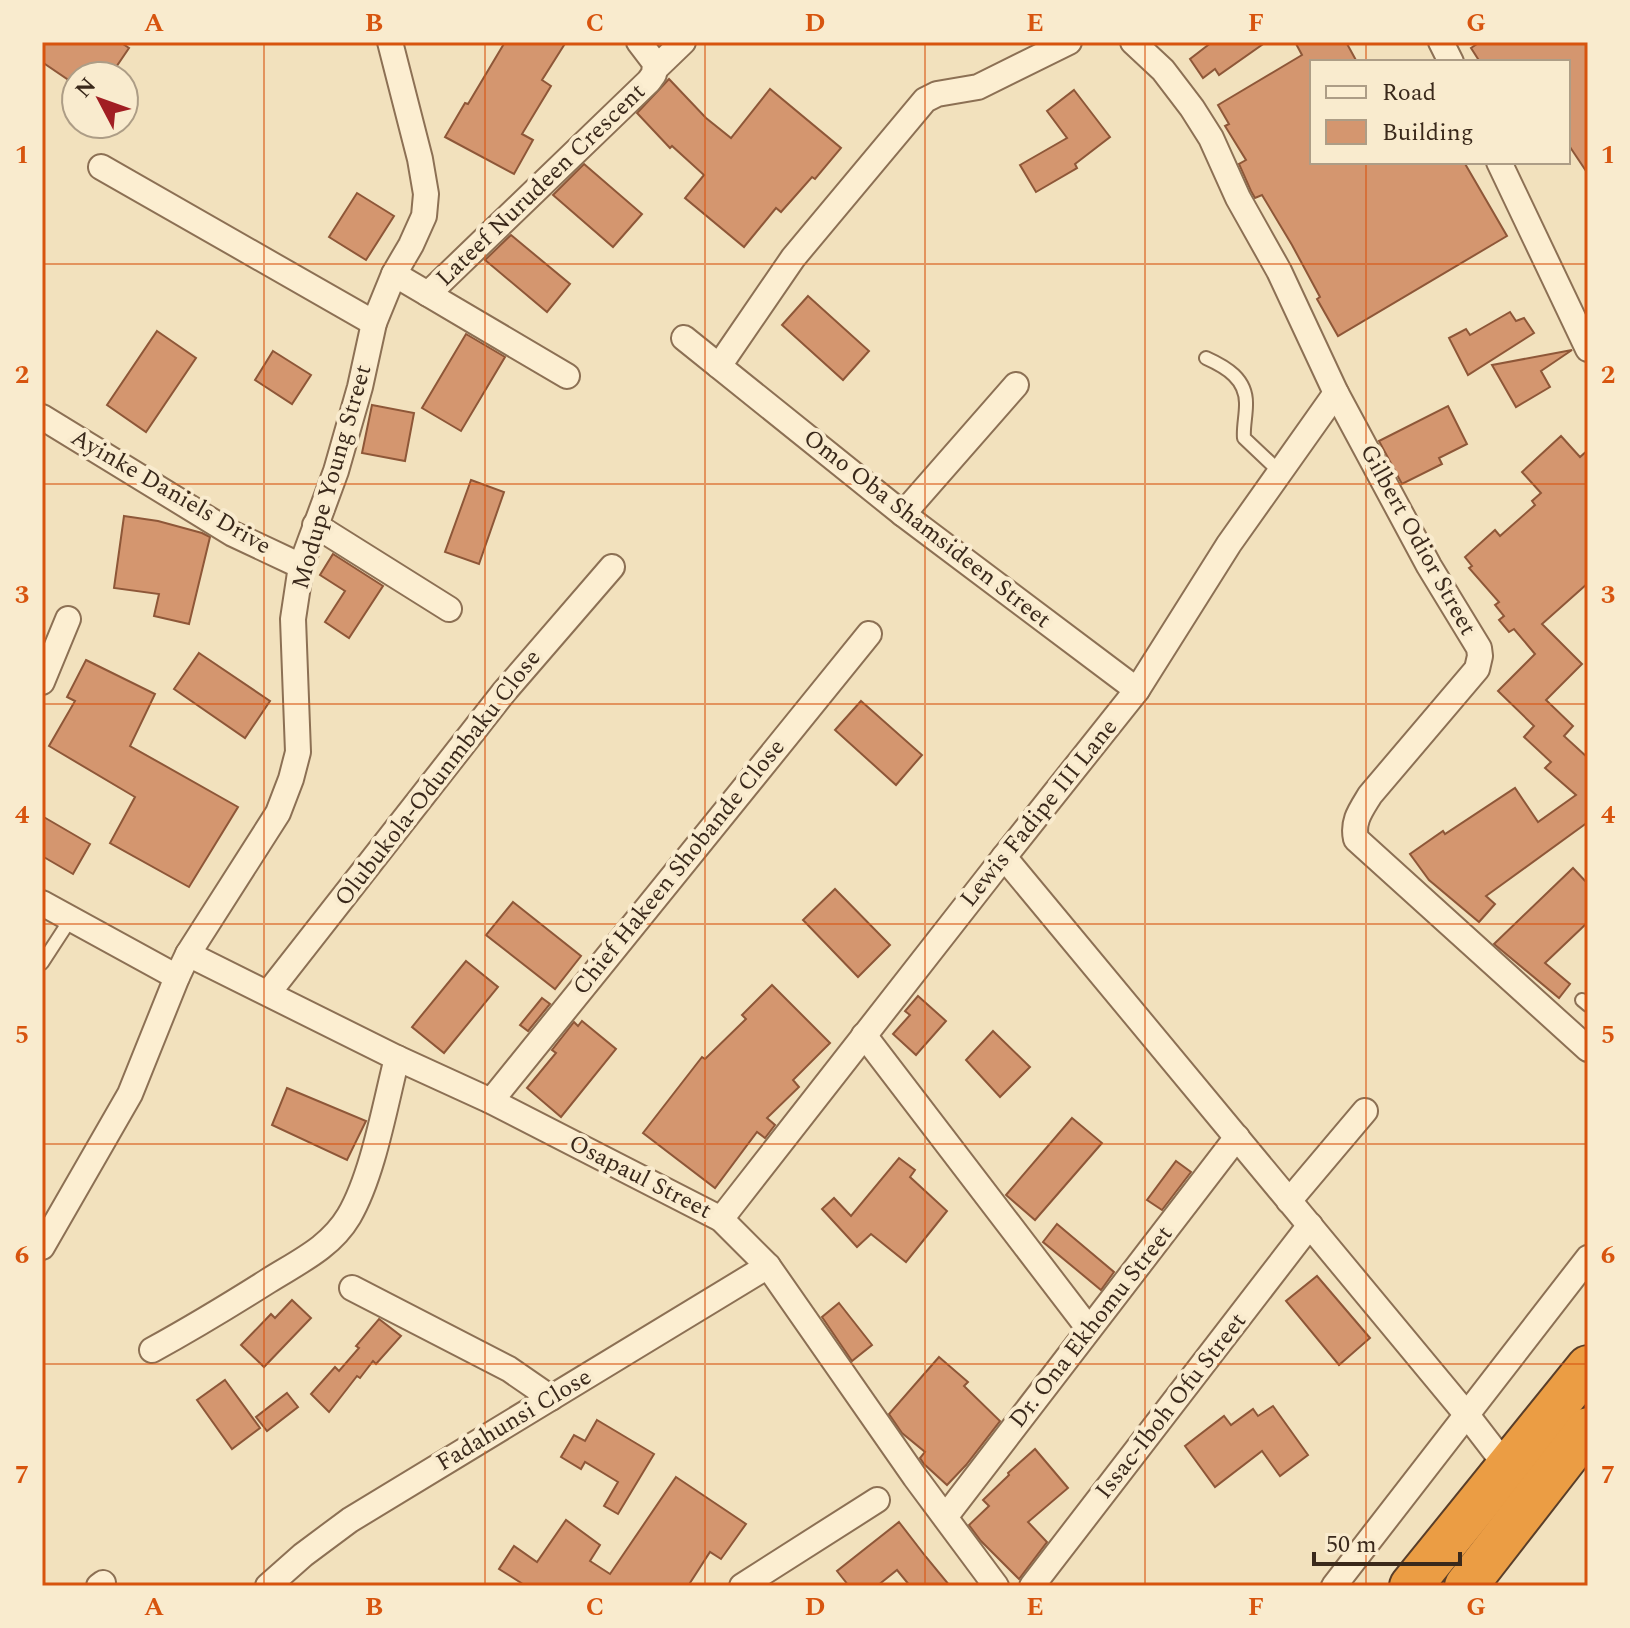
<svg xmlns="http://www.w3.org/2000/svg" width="1630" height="1628" font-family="Spectral,serif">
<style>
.building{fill:#d4966f;stroke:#8e5738;stroke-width:2}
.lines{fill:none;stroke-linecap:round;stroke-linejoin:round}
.lane-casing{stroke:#8c7054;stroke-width:16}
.street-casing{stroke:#8c7054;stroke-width:28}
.highway-casing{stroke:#593e29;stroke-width:46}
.lane{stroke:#fceed1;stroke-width:12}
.street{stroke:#fceed1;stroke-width:24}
.highway{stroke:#eb9d44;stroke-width:42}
.grid{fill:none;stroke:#d7540e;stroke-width:2;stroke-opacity:0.55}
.labels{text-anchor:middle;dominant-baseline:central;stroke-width:8;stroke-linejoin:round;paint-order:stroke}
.street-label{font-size:24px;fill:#3a291b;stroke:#f9ebce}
.neatline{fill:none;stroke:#d7540e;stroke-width:3}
.grid-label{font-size:26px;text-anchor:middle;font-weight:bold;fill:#d7540e}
</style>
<rect width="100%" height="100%" fill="#f2e1bd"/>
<g class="building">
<polygon points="42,42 120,42 129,48 110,76 76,76 76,85 42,62"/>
<polygon points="505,42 566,42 542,80 551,86 522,134 533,140 514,174 445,137 465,103 468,104"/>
<polygon points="1212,42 1266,42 1219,75 1215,69 1203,78 1190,59"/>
<polygon points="1295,42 1346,42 1357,62 1312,62 1312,162 1464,162 1507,236 1338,336 1317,299 1320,297 1292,245 1262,195 1255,198 1251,191 1239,164 1246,160 1225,126 1229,124 1218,105 1302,55"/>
<polygon points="1480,42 1588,42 1588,174 1568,144 1568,62 1480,62 1471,48"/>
<polygon points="669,79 706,118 731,138 770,89 841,148 815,179 812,177 781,212 776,208 744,247 685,198 704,175 672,146 670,148 637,113"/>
<polygon points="1074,90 1110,137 1075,164 1077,168 1036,192 1020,165 1067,138 1047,111"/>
<polygon points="584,164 642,214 613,247 553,195"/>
<polygon points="357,193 394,216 366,260 329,237"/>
<polygon points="511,235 570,284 547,312 485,260"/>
<polygon points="808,296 869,351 843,380 782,325"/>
<polygon points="1510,312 1516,321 1524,318 1534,333 1468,375 1449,338 1466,329 1470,335"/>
<polygon points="157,331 196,358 146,432 107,405"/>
<polygon points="466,334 505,357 461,431 422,408"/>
<polygon points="1572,350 1541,371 1550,387 1516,407 1492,365"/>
<polygon points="273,351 311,375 292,404 255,380"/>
<polygon points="372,405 414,413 405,461 362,453"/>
<polygon points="1448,406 1467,444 1439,458 1442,464 1402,484 1379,441"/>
<polygon points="1561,436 1580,457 1588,450 1588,583 1542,624 1582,664 1546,700 1573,726 1564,736 1588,758 1588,822 1486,896 1495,904 1479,922 1429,880 1410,854 1443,831 1445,834 1515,788 1538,822 1576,795 1545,768 1551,762 1524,737 1534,726 1498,691 1535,654 1514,629 1509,632 1499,620 1504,616 1495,605 1499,602 1469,568 1472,566 1465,557 1495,530 1500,536 1535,505 1532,501 1541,493 1522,472"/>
<polygon points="471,480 504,492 479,564 445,552"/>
<polygon points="124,516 158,521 202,533 210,537 189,624 154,616 159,594 114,588"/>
<polygon points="333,554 383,586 349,638 325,622 345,591 320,575"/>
<polygon points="199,653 270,701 245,738 174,689"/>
<polygon points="86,660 155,694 130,746 238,807 189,887 110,843 135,797 49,746 75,701 67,697"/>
<polygon points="861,701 922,755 896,785 835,730"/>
<polygon points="42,816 90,844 73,874 42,856"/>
<polygon points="1573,868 1588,884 1588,922 1545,963 1570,984 1559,998 1494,944"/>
<polygon points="835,889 890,945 858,977 803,920"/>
<polygon points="513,902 581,956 555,989 486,935"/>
<polygon points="466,961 498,987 444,1053 412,1027"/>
<polygon points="772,985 830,1043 793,1080 799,1087 767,1118 775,1125 765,1138 757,1132 715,1188 643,1133 702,1057 705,1059 746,1019 742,1015"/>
<polygon points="918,996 946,1021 916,1055 893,1034 910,1015 905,1011"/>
<polygon points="542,998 550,1004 528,1031 520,1025"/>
<polygon points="582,1021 616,1049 561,1117 527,1088 556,1053 552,1050 574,1022 578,1026"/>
<polygon points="993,1031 1030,1067 1000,1097 966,1060"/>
<polygon points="287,1088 366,1121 347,1160 272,1125"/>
<polygon points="1072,1118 1102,1143 1035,1220 1006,1195"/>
<polygon points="899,1158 915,1170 910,1177 947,1211 906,1262 871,1234 857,1247 822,1209 834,1198 851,1216"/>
<polygon points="1176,1161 1191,1172 1162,1210 1147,1200"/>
<polygon points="1057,1224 1114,1272 1101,1290 1043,1242"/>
<polygon points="1317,1276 1370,1338 1339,1365 1286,1301"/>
<polygon points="292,1300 311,1318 264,1367 241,1345 271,1314 275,1318"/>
<polygon points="839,1303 872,1345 852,1361 822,1317"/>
<polygon points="379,1319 401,1336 376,1364 373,1361 360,1378 357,1376 329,1412 311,1394 335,1367 339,1371 359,1348 356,1346"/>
<polygon points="939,1357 968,1382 964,1386 1000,1421 966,1465 947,1485 924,1464 920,1458 925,1452 902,1433 889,1414"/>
<polygon points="225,1380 260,1428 232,1449 197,1400"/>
<polygon points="287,1393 298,1407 267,1431 256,1417"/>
<polygon points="1273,1406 1308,1455 1280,1476 1262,1451 1215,1487 1185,1446 1224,1416 1231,1425 1253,1409 1258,1416"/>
<polygon points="597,1420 654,1454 618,1514 604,1506 618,1482 585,1462 581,1469 561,1457 574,1435 585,1441"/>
<polygon points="1035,1449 1068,1488 1028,1522 1047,1542 1019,1579 981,1541 969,1525 989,1506 983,1500 1009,1475 1008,1473"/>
<polygon points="676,1477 746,1524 721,1559 710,1552 688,1586 526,1586 499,1569 514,1546 537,1562 566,1520 600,1545 590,1561 610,1574"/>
<polygon points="899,1522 926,1557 950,1586 910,1586 897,1570 877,1586 849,1586 837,1571"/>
</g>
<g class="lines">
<defs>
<g id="lane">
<path d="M1206 358C1226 367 1247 379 1246 405 1246 416 1243 428 1244 438L1280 472"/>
<polyline points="42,963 70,920"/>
<polyline points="1582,1000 1588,1005"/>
</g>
<g id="street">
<path d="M1133 42 1163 70 1192 108 1211 138 1238 198 1279 271 1336 393 1429 566 1479 648 1480 656 1477 669 1370 795C1361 810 1352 821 1356 839L1588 1049"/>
<polyline points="1441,42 1451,62"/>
<polyline points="656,68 683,42"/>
<polyline points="1499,162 1588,349"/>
<polyline points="101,167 374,323"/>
<polyline points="394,274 428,294 649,81 654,74 655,63 639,42"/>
<polyline points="428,294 567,376"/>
<polyline points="684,338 903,514 1137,690"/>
<polyline points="719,366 793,258 925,100 937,94 978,87 1069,42"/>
<polyline points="42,417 233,534 301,566"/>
<polyline points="903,514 1016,385"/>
<polyline points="315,525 449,609"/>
<polyline points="42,682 68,619"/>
<polyline points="1004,857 1467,1415 1507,1467"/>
<polyline points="42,903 177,977"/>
<polyline points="188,954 397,1058 491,1101 721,1219 768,1266 915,1477 996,1586"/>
<polyline points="269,992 504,692 612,567"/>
<polyline points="864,1035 1089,1329"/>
<polyline points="491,1101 869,634"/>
<polyline points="1289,1201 1365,1111"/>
<polyline points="721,1219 1004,857 1137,690 1229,544 1336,393"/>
<polyline points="42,1247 130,1094 177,977 188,954 278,813 291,779 298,752 293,619 301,566 336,471 360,387 374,323 394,274 411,245 424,216 426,194 420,159 390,42"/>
<polyline points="352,1288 509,1369 551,1398"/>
<path d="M152 1350C192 1328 230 1305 268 1281 298 1262 330 1248 349 1216 373 1175 385 1105 397 1058"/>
<polyline points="946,1516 1237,1137"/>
<polyline points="99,1586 103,1583"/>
<polyline points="268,1586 303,1555 350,1520 768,1266"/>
<polyline points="742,1586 877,1500"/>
<polyline points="1032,1586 1310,1225"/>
<polyline points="1334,1586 1588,1258"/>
</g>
<g id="highway">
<polyline points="1411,1586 1588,1367"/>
<polyline points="1466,1586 1588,1429"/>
</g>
</defs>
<use href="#lane" class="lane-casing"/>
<use href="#street" class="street-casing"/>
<use href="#highway" class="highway-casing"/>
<use href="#lane" class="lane"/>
<use href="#street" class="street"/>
<use href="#highway" class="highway"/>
</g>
<path class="grid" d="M264 42V1586M485 42V1586M705 42V1586M925 42V1586M1145 42V1586M1366 42V62M1366 162V1586M42 264H1588M42 484H1588M42 704H1588M42 924H1588M42 1144H1588M42 1364H1588"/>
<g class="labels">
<g class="street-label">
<text transform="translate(541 185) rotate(-44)">Lateef Nurudeen Crescent</text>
<text transform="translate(332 477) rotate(-74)">Modupe Young Street</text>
<text transform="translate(171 492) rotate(30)">Ayinke Daniels Drive</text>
<text transform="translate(927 529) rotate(38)">Omo Oba Shamsideen Street</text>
<text transform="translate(1418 540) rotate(61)">Gilbert Odior Street</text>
<text transform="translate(438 778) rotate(-52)">Olubukola-Odunmbaku Close</text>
<text transform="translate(1039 813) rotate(-51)">Lewis Fadipe III Lane</text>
<text transform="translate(679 867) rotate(-51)">Chief Hakeen Shobande Close</text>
<text transform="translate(640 1177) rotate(27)">Osapaul Street</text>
<text transform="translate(1091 1327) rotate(-52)">Dr. Ona Ekhomu Street</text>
<text transform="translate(1171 1406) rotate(-52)">Issac-Iboh Ofu Street</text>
<text transform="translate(514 1420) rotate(-31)">Fadahunsi Close</text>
</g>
</g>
<rect width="1630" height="1628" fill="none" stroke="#f9ebce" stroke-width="88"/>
<rect x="1310" y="60" width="260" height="104" fill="#f9ebce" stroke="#ad9d86" stroke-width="2"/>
<rect x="1326" y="86" width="40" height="12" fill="#fceed1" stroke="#ad9d86" stroke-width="2"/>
<text x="1382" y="100" font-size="24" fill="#3a291b">Road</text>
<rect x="1326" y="120" width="40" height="24" fill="#d4966f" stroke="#ad9d86" stroke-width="2"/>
<text x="1382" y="140" font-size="24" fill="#3a291b">Building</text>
<g transform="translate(100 100) rotate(311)"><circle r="38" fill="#f9ebce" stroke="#ad9d86" stroke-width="2"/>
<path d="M0-6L14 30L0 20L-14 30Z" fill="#a11e23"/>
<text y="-12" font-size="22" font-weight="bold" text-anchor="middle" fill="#3a291b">N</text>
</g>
<path d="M1314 1552v12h146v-12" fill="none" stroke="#3a291b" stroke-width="4"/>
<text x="1326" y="1552" font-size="24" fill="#3a291b" stroke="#f9ebce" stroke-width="6" paint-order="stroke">50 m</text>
<rect x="44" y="44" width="1542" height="1540" class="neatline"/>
<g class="grid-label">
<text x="154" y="31">A</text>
<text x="374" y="31">B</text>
<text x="595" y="31">C</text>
<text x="815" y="31">D</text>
<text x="1035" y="31">E</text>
<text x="1256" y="31">F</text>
<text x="1476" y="31">G</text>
<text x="22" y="163">1</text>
<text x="1608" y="163">1</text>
<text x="22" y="383">2</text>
<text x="1608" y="383">2</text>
<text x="22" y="603">3</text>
<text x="1608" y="603">3</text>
<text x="22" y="823">4</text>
<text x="1608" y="823">4</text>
<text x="22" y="1043">5</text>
<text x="1608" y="1043">5</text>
<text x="22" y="1263">6</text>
<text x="1608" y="1263">6</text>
<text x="22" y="1483">7</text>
<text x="1608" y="1483">7</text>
<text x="154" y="1615">A</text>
<text x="374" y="1615">B</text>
<text x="595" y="1615">C</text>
<text x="815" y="1615">D</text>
<text x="1035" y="1615">E</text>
<text x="1256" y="1615">F</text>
<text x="1476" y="1615">G</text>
</g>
</svg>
